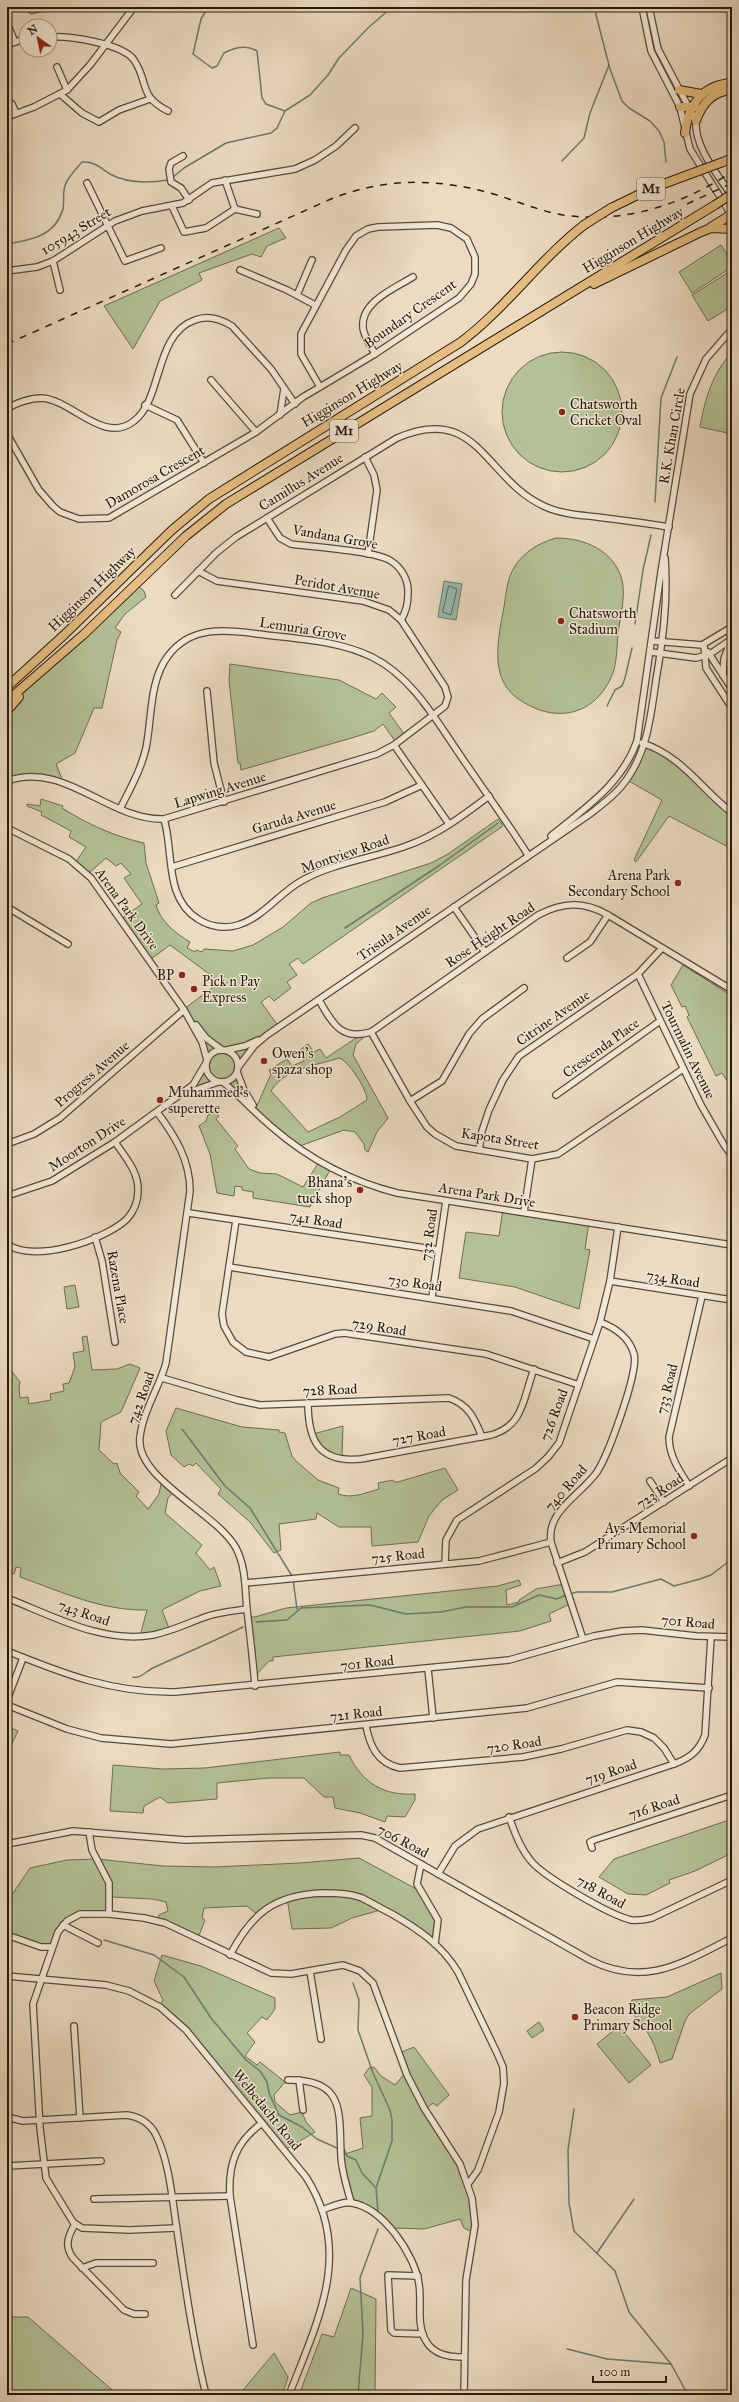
<svg xmlns="http://www.w3.org/2000/svg" width="739" height="2402" font-family="'IM FELL Great Primer',serif">
<style>
.green{fill:#b4c197;stroke:#6c6d51;fill-rule:evenodd}
.water{fill:#99bbb0;stroke:#6b7a6e}
.lines{fill:none;stroke-linecap:round;stroke-linejoin:round}
.shore{stroke:#5f6a5e;stroke-width:1}
.stream{stroke:#6b7a6e;stroke-width:1.5}
.minor-casing{stroke:#574a39;stroke-width:8}
.highway-casing{stroke:#25190b;stroke-width:10}
.minor{stroke:#f3e8d7;stroke-width:5.5}
.highway{stroke:#e6be81;stroke-width:8}
.rail{stroke:#25190b;stroke-width:1.5;stroke-dasharray:7 7;stroke-linecap:butt}
.highway-bridge-casing{stroke:#25190b;stroke-width:10;stroke-linecap:butt}
.highway-bridge{stroke:#e6be81;stroke-width:8}
.poi-dot{fill:#8f2418;stroke:#f3e8d7;stroke-width:1.5}
.labels{text-anchor:middle;dominant-baseline:central;stroke-width:3;stroke-linejoin:round;paint-order:stroke}
.shield{fill:#f3e8d7;stroke:#635748;stroke-width:1}
.shield-label{font-size:13px;font-weight:bold;fill:#25190b}
.street-label{font-size:14px;fill:#25190b;stroke:#f3e8d7}
.poi-label{font-size:14px;fill:#25190b;stroke:#f3e8d7;text-anchor:start}
</style>
<rect width="100%" height="100%" fill="#ecdbc2"/>
<filter id="stains"><feTurbulence type="fractalNoise" baseFrequency=".005" numOctaves="4"/><feColorMatrix values="0 0 0 0 .2 0 0 0 0 .09 0 0 0 0 .02 0 0 0 .5 -.17"/></filter>
<radialGradient id="worn" r=".72"><stop offset=".6" stop-color="#630" stop-opacity="0"/><stop offset="1" stop-color="#630" stop-opacity=".3"/></radialGradient>
<g class="green">
<polygon points="279,228 286,238 267,246 261,257 252,254 199,273 202,280 160,301 133,349 104,306"/>
<polygon points="721,245 732,262 732,267 692,293 679,272"/>
<polygon points="732,270 732,306 708,321 692,295"/>
<circle cx="562" cy="412" r="60"/>
<path d="M732 352V434L700 427C705 399 712 374 732 352Z"/>
<path d="M556 538C584 538 614 550 622 580 626 597 620 617 618 634 617 646 617 661 613 673 595 718 553 724 517 698 488 677 499 635 504 607 506 594 507 578 515 566 525 551 539 543 556 538Z"/>
<polygon points="137,585 144,591 146,597 125,614 115,628 121,632 117,640 102,708 94,708 75,753 56,764 64,784 43,777 7,782 7,702"/>
<polygon points="230,664 339,680 376,699 382,693 396,707 389,713 405,735 395,741 383,724 374,731 355,737 241,770 240,763 238,763 229,680"/>
<polygon points="645,743 657,747 732,812 732,849 669,816 636,862 634,860 662,800 627,780"/>
<path d="M41 799 63 806 62 808C87 824 116 837 144 843L146 863 159 903 156 905C161 922 175 933 190 942L187 948 195 952 196 950 202 952 204 949 233 951 253 945 283 927 311 903 322 898 431 863 448 854 498 819 503 826 303 964 298 958 289 964 297 975 287 982 291 988 274 1001 269 996 261 1002 279 1027C267 1037 240 1056 239 1073L255 1110 271 1074 269 1070 287 1059 292 1066 304 1061 299 1051 308 1044 314 1052 320 1049 326 1058 356 1038 364 1037 356 1044 353 1055 388 1118 377 1132 368 1152 365 1150 364 1144 355 1132 344 1130 297 1147 223 1083 195 1089 174 1100C219 1062 209 1056 184 1009L220 982 170 945 151 959 122 918 142 904 124 878 131 874 121 863 116 866 106 858 88 874 75 863 86 847 69 837 71 831 41 815 42 812 27 806V804L40 806ZM339 1058C348 1060 368 1091 367 1100L340 1117 308 1132 271 1091C286 1067 316 1066 339 1058Z"/>
<polygon points="683,965 732,996 732,1088 722,1073 716,1076 687,1017 689,1015 685,1006 682,1007 671,985"/>
<polygon points="215,1112 219,1116 216,1119 238,1146 235,1149 249,1169 260,1173 277,1174 303,1187 319,1162 331,1168 310,1207 253,1198 253,1192 242,1190 242,1187 235,1186 234,1196 217,1193 210,1154 199,1126 206,1121 208,1115"/>
<polygon points="503,1209 589,1222 585,1249 590,1250 579,1309 515,1287 459,1278 466,1232 499,1236"/>
<polygon points="75,1285 79,1307 67,1309 64,1287"/>
<path d="M87 1336 92 1370 117 1369 130 1364 140 1368 121 1412 101 1422 99 1450 114 1464 117 1463 120 1473 139 1492 136 1496 148 1509 159 1494 162 1479 175 1490 168 1498 165 1513 202 1545 196 1553 210 1570 214 1567 221 1586 200 1591 162 1610 170 1631 140 1636 147 1610C102 1611 62 1592 20 1577L21 1568 16 1567 14 1574 7 1572V1350L10 1369 20 1382 19 1386 20 1398 28 1397 29 1404 51 1400 50 1394 64 1391 63 1384 69 1383 75 1367 73 1353 84 1351 82 1337Z"/>
<path d="M176 1408 242 1427 279 1430V1432L285 1433 292 1456 296 1461 318 1480 339 1488 338 1494C352 1499 365 1493 379 1489L378 1483 393 1480 394 1482H398L445 1468 458 1490 442 1500 429 1516 418 1542 372 1546 371 1527H339L317 1513 316 1519 279 1524 281 1550 274 1553 250 1522 218 1494 221 1489 196 1463 193 1466 189 1464 184 1467 171 1455 166 1431Z"/>
<path d="M343 1426 342 1456C327 1455 321 1445 313 1434Z"/>
<polygon points="519,1580 521,1585 506,1590 507,1605 519,1602 519,1600 536,1589 564,1584 570,1604 549,1614 551,1621 520,1631 273,1657 273,1661 269,1661 254,1677 248,1617 255,1617 286,1608 498,1586"/>
<polygon points="7,1726 18,1731 7,1754"/>
<path d="M340 1752V1755H349C362 1783 384 1796 415 1794V1800L405 1817 387 1816 385 1822 360 1813 335 1808 333 1797H324L304 1778H268L217 1783V1799L168 1803 160 1797 144 1806 143 1813 110 1811 113 1765 162 1769 205 1768Z"/>
<polygon points="732,1819 732,1853 695,1871 669,1880 670,1883 646,1895 628,1894 599,1877 614,1859"/>
<polygon points="359,1858 420,1891 436,1916 434,1937 430,1938 384,1909 352,1918 331,1928 292,1929 287,1898 258,1915 247,1906 204,1908 202,1918 205,1920 198,1938 157,1921 159,1915 168,1911 166,1902 153,1899 110,1897 109,1914 95,1912 66,1921 52,1947 7,1934 7,1902 30,1868 67,1860 97,1859 163,1866 214,1867 300,1863"/>
<polygon points="162,1955 201,1966 275,1998 275,2009 267,2020 262,2017 247,2033 255,2042 245,2056 257,2065 260,2062 285,2082 274,2095 275,2102 290,2115 302,2112 306,2122 315,2132 285,2150 200,2045 160,2006 163,2000 154,1981"/>
<path d="M721 1973 722 1989 689 2014 685 2021 672 2059 660 2063C654 2040 646 2027 629 2010L632 2000 667 1997Z"/>
<polygon points="539,2022 544,2030 532,2038 527,2031"/>
<polygon points="619,2026 651,2065 629,2083 597,2044"/>
<polygon points="414,2047 449,2095 437,2106 433,2103 425,2109 469,2184 474,2233 464,2228 460,2219 424,2229 392,2228 382,2220 351,2202 342,2155 363,2148 360,2118 372,2116 372,2087 364,2075 369,2068 374,2067 381,2076 395,2085 406,2072 399,2053"/>
<polygon points="351,2288 376,2299 375,2395 299,2395 322,2334 334,2337"/>
<polygon points="7,2317 28,2317 118,2395 7,2395"/>
<polygon points="274,2353 288,2377 282,2395 239,2395"/>
</g>
<polygon class="water" points="444,581 462,584 456,620 438,617"/>
<g class="lines">
<polygon class="shore" points="449,586 457,589 451,615 443,612"/>
<g class="stream">
<polyline points="22,7 31,14 60,7"/>
<path d="M208 7 201 19 193 54 212 68 217 66 224 53C235 47 246 44 257 51L262 98 266 104 285 111"/>
<polyline points="594,7 610,69 622,101 629,108 650,121 659,131 664,142 666,162"/>
<polyline points="562,161 584,138 590,113 609,65"/>
<polyline points="172,178 184,168 226,143 271,133 277,128 285,111 310,95 328,75 339,58 368,28 392,7"/>
<path d="M7 244C32 240 55 236 63 209 65 200 61 191 67 181 71 174 77 168 82 162 94 161 101 168 110 174 128 184 149 183 168 180"/>
<polyline points="655,502 661,398 677,357"/>
<polyline points="635,624 643,570 651,535"/>
<polyline points="607,706 615,690 622,686 625,678 632,648"/>
<polyline points="345,928 440,865 498,823"/>
<polyline points="182,1429 225,1486 250,1508 292,1576"/>
<polyline points="293,1579 297,1609"/>
<polyline points="570,1594 577,1592 612,1592 661,1579 674,1586 700,1579 711,1575 732,1559"/>
<polyline points="256,1622 287,1620 301,1608 370,1605 406,1614 441,1612 466,1607 512,1607 539,1595 557,1599 566,1595"/>
<path d="M133 1677C141 1679 147 1670 155 1667 184 1654 214 1641 243 1627"/>
<polyline points="104,1940 154,1955 184,1977 211,2018 246,2060 260,2071 267,2082 269,2093 279,2115 302,2127 317,2139 337,2148"/>
<polyline points="353,1983 359,2000 358,2030 373,2073 390,2110 392,2120 392,2141 376,2188"/>
<polyline points="574,2109 568,2150 569,2203 574,2231 615,2271 629,2312 671,2364 688,2395"/>
<polyline points="344,2149 347,2156 356,2160 362,2173 376,2188 378,2212"/>
<polyline points="597,2253 634,2199"/>
<polyline points="567,2349 607,2359 671,2364"/>
<polyline points="7,2389 12,2395"/>
<polyline points="358,2395 363,2333 360,2278 378,2229"/>
</g>
<defs>
<g id="minor">
<polyline points="642,7 651,51 680,107 690,149 732,216"/>
<path d="M649 7 658 49 696 121C694 147 718 175 732 196"/>
<polyline points="7,23 15,42"/>
<path d="M50 37C69 36 122 43 134 60 149 82 138 96 168 111"/>
<polyline points="7,45 26,38"/>
<polyline points="57,67 67,90"/>
<polyline points="60,94 82,113 99,122 119,110 150,99"/>
<polyline points="7,101 12,104 16,113"/>
<polyline points="7,117 34,107 67,90 90,65 134,7"/>
<polyline points="183,156 171,163 169,169 171,182 181,188 189,200"/>
<polyline points="87,183 125,261 161,248"/>
<polyline points="172,206 184,232 206,228 235,209 225,180"/>
<polyline points="235,209 257,214"/>
<polyline points="53,261 60,290"/>
<polyline points="240,270 287,290 315,305"/>
<polyline points="7,271 37,267 53,261 115,221 142,211 183,203 212,183 295,169 315,160 336,146 355,128"/>
<polyline points="297,295 312,260"/>
<path d="M375 354C371 346 364 337 363 328 360 302 395 288 413 277"/>
<polyline points="211,380 256,432"/>
<polyline points="145,405 177,420 204,463"/>
<path d="M7 408C18 403 29 398 42 398 72 400 104 445 134 421 163 399 154 334 195 320 208 315 221 319 232 326L271 369 295 404"/>
<polyline points="280,415 284,389"/>
<polyline points="7,434 39,490 53,506 60,512 79,519 109,518 256,432 303,397 320,387 375,354 459,298 471,284 475,274 475,257 467,239 451,228 437,225 378,227 368,229 356,236 346,250 301,334 301,354 320,387"/>
<polyline points="365,457 374,475 377,490 368,554"/>
<path d="M267 518 280 538 291 544C313 547 376 551 391 561 402 568 409 581 408 594 408 604 406 612 401 620"/>
<path d="M175 595 216 553 236 537 397 438C479 402 485 481 546 507 562 514 580 515 597 517 621 520 645 523 669 527"/>
<polyline points="653,641 702,645 732,627"/>
<polyline points="704,645 706,668 732,708"/>
<polyline points="651,652 696,658 710,654 732,639"/>
<polyline points="708,652 732,689"/>
<polyline points="723,675 724,659 731,640"/>
<polyline points="207,691 214,763 224,802"/>
<path d="M642 743C682 756 700 788 732 813"/>
<polyline points="394,745 449,824"/>
<path d="M7 781C64 760 109 821 164 819L377 754 394 745 445 706 448 697 445 687 401 620 389 610 363 601 217 581 198 571"/>
<path d="M120 809C130 789 141 770 146 748 152 719 149 681 168 656 190 626 225 629 258 634 296 639 337 640 372 657 413 677 437 722 462 758 484 790 507 822 528 855"/>
<path d="M164 819C174 852 164 898 198 919 210 927 225 929 238 925 264 917 280 892 303 880 333 863 373 858 406 846 436 836 464 815 489 796"/>
<polyline points="7,828 69,859 91,878 184,1010 202,1042 207,1060"/>
<path d="M551 836C585 808 622 784 637 741L661 572 690 394 706 359 732 329"/>
<polyline points="172,867 385,802 422,785"/>
<polyline points="7,907 68,944"/>
<polyline points="454,907 485,952"/>
<polyline points="567,958 590,942 608,915"/>
<polyline points="638,974 701,1105 724,1145 732,1156"/>
<path d="M319 1000C332 1023 341 1041 371 1032L538 915C563 902 583 901 608 915L732 990"/>
<polyline points="196,1025 206,1038 222,1050"/>
<polyline points="371,1032 410,1101 427,1127 435,1134 456,1146 532,1159 558,1154 683,1069"/>
<circle cx="222" cy="1066" r="16"/>
<polyline points="227,1050 245,1046 258,1040"/>
<path d="M239 1066 254 1046 267 1035 590 814C604 803 619 792 629 776 648 747 651 714 656 680 663 639 668 600 665 558"/>
<polyline points="237,1072 244,1090 253,1105"/>
<path d="M223 1082C241 1097 256 1114 273 1128 310 1160 350 1181 397 1193L732 1245"/>
<polyline points="187,1093 218,1082"/>
<polyline points="556,1095 660,1021"/>
<polyline points="410,1101 442,1081 469,1034 482,1019 524,988"/>
<path d="M157 1112C175 1136 190 1160 190 1191L166 1363C159 1388 143 1411 140 1437 134 1478 217 1513 236 1548 246 1567 245 1589 247 1610 250 1635 253 1660 255 1686"/>
<polyline points="7,1144 34,1134 60,1118 184,1010"/>
<polyline points="479,1150 482,1131 489,1110 503,1080 519,1056 638,974 662,948"/>
<polyline points="7,1196 52,1181 115,1142 193,1085 206,1063"/>
<polyline points="524,1212 532,1159"/>
<polyline points="189,1213 439,1250"/>
<polyline points="236,1220 222,1314 224,1326 233,1342 246,1352 269,1357 335,1334 344,1333 486,1354 579,1385"/>
<polyline points="95,1237 102,1261 115,1342"/>
<path d="M7 1244C34 1264 105 1240 127 1219 134 1211 138 1201 138 1191 139 1172 125 1157 115 1142"/>
<polyline points="229,1267 511,1311 594,1339"/>
<polyline points="610,1281 732,1300"/>
<polyline points="432,1297 446,1201"/>
<path d="M162 1378 237 1400 260 1405 449 1398C469 1405 475 1419 482 1437"/>
<path d="M308 1403C308 1441 319 1463 361 1459L491 1435C524 1426 523 1398 534 1369"/>
<polyline points="650,1481 664,1502"/>
<path d="M689 1486C679 1470 669 1456 669 1437L702 1296"/>
<polyline points="445,1563 446,1540 457,1520 535,1469 548,1457 559,1443 600,1322 610,1281 618,1227"/>
<polyline points="557,1563 585,1552 732,1458"/>
<polyline points="245,1583 479,1561 551,1542"/>
<path d="M7 1598C53 1616 103 1644 153 1635 173 1631 190 1622 208 1616 221 1612 234 1611 247 1609"/>
<path d="M583 1639 551 1542C546 1511 581 1495 597 1472 608 1455 639 1372 634 1354 629 1337 616 1328 600 1322"/>
<path d="M7 1651C64 1674 112 1693 175 1692L509 1660 594 1636 622 1631 642 1630 696 1636 732 1637"/>
<polyline points="428,1669 433,1718"/>
<polyline points="7,1700 23,1658"/>
<polyline points="7,1705 67,1729 101,1738 171,1744 527,1708 617,1682 709,1688"/>
<path d="M366 1726C370 1746 377 1763 400 1768L523 1757 561 1749 627 1730 641 1732 654 1738 664 1748 674 1764"/>
<path d="M509 1817C515 1833 520 1848 531 1861 544 1877 610 1915 631 1920 638 1921 644 1920 652 1918L732 1880"/>
<polyline points="89,1832 92,1850 109,1883 109,1914"/>
<path d="M7 1844 73 1831 185 1840 361 1835 375 1838 590 1960C645 1988 682 1963 732 1938"/>
<polyline points="592,1848 590,1842 594,1840 732,1795"/>
<polyline points="421,1864 417,1884 438,1920 435,1944"/>
<path d="M438 1874 455 1846 478 1829 674 1764C690 1758 699 1751 705 1735L711 1637"/>
<polyline points="63,1925 98,1943"/>
<polyline points="7,1935 41,1947 51,1947"/>
<path d="M230 1955C252 1913 274 1895 323 1893 335 1893 350 1893 362 1898 372 1903 382 1909 392 1914 418 1929 442 1945 458 1972L497 2053 503 2067 504 2083 499 2112 478 2170 468 2184"/>
<polyline points="310,1971 321,2039"/>
<path d="M7 1976 106 1985 129 1991 160 2007 186 2030 306 2177C354 2252 318 2320 289 2395"/>
<polyline points="74,2026 80,2118"/>
<path d="M288 2080C346 2079 339 2113 341 2157 342 2172 347 2188 351 2202"/>
<polyline points="299,2080 303,2110"/>
<path d="M7 2117 23 2121 127 2115C140 2117 150 2123 156 2135 170 2164 172 2199 177 2230 185 2285 193 2341 206 2395"/>
<polyline points="7,2166 101,2161"/>
<polyline points="94,2199 230,2196"/>
<path d="M322 2210C331 2207 342 2201 352 2203 383 2208 415 2255 419 2284 422 2302 416 2325 426 2341 434 2355 449 2357 464 2357"/>
<path d="M75 2224C68 2236 64 2246 73 2258L124 2310 134 2314H145"/>
<polyline points="176,2228 129,2230 82,2228 73,2222 46,2178 40,2128 33,2004 58,1932 67,1921 80,1914 109,1914 144,1918 165,1923 271,1973 291,1974 343,1965 360,1971 373,1983 407,2075 424,2108 460,2164 472,2198 475,2225 466,2280 464,2395"/>
<polyline points="82,2268 96,2263 153,2263"/>
<polyline points="418,2276 388,2275 391,2330 394,2333 423,2334"/>
<path d="M253 2345 230 2196C228 2164 236 2142 262 2123"/>
</g>
<g id="highway">
<polyline points="679,90 701,94"/>
<polyline points="680,107 695,107"/>
<path d="M696 121C702 103 713 91 732 90"/>
<path d="M685 133C688 105 702 85 732 83"/>
<polyline points="723,162 732,158"/>
<polyline points="611,208 650,189 693,173"/>
<polyline points="711,227 732,214"/>
<polyline points="594,284 701,232 711,228 732,229"/>
<path d="M7 687 64 635 172 530 209 499 461 342C506 308 539 260 584 225"/>
<polyline points="7,701 83,635 186,536 226,504 715,205"/>
<polyline points="7,711 19,697"/>
</g>
</defs>
<use href="#minor" class="minor-casing"/>
<use href="#highway" class="highway-casing"/>
<use href="#minor" class="minor"/>
<use href="#highway" class="highway"/>
<g class="rail">
<polyline points="687,204 732,183"/>
<path d="M7 344 331 199C386 177 440 178 497 195 519 202 540 211 563 215 625 224 681 205 732 172"/>
</g>
<defs>
<g id="highway-bridge">
<polyline points="693,173 723,162"/>
<polyline points="715,205 732,194"/>
<polyline points="584,225 611,208"/>
</g>
</defs>
<use href="#highway-bridge" class="highway-bridge-casing"/>
<use href="#highway-bridge" class="highway-bridge"/>
</g>
<g class="poi-dot">
<circle cx="562" cy="412" r="4"/>
<circle cx="561" cy="621" r="4"/>
<circle cx="678" cy="883" r="4"/>
<circle cx="182" cy="975" r="4"/>
<circle cx="194" cy="989" r="4"/>
<circle cx="264" cy="1061" r="4"/>
<circle cx="160" cy="1100" r="4"/>
<circle cx="360" cy="1190" r="4"/>
<circle cx="694" cy="1536" r="4"/>
<circle cx="575" cy="2017" r="4"/>
</g>
<g class="labels">
<g class="shield">
<rect x="637" y="178" width="28" height="22" rx="3"/>
<rect x="330" y="420" width="28" height="22" rx="3"/>
</g>
<g class="shield-label">
<text x="651" y="189">M1</text>
<text x="344" y="431">M1</text>
</g>
<g class="street-label">
<text transform="translate(76 231) rotate(-31)">105943 Street</text>
<text transform="translate(633 240) rotate(-31)">Higginson Highway</text>
<text transform="translate(410 314) rotate(-35)">Boundary Crescent</text>
<text transform="translate(352 394) rotate(-31)">Higginson Highway</text>
<text transform="translate(672 436) rotate(-80)">R.K. Khan Circle</text>
<text transform="translate(155 477) rotate(-30)">Damorosa Crescent</text>
<text transform="translate(301 482) rotate(-32)">Camillus Avenue</text>
<text transform="translate(335 537) rotate(10)">Vandana Grove</text>
<text transform="translate(337 587) rotate(10)">Peridot Avenue</text>
<text transform="translate(92 589) rotate(-44)">Higginson Highway</text>
<text transform="translate(303 629) rotate(9)">Lemuria Grove</text>
<text transform="translate(220 790) rotate(-17)">Lapwing Avenue</text>
<text transform="translate(294 817) rotate(-17)">Garuda Avenue</text>
<text transform="translate(345 854) rotate(-19)">Montview Road</text>
<text transform="translate(127 909) rotate(54)">Arena Park Drive</text>
<text transform="translate(394 933) rotate(-35)">Trisula Avenue</text>
<text transform="translate(490 935) rotate(-34)">Rose Height Road</text>
<text transform="translate(553 1018) rotate(-35)">Citrine Avenue</text>
<text transform="translate(601 1048) rotate(-36)">Crescenda Place</text>
<text transform="translate(688 1050) rotate(64)">Tourmalin Avenue</text>
<text transform="translate(92 1074) rotate(-41)">Progress Avenue</text>
<text transform="translate(500 1139) rotate(9)">Kapota Street</text>
<text transform="translate(87 1144) rotate(-33)">Moorton Drive</text>
<text transform="translate(487 1195) rotate(9)">Arena Park Drive</text>
<text transform="translate(316 1220) rotate(9)">741 Road</text>
<text transform="translate(429 1235) rotate(-82)">732 Road</text>
<text transform="translate(673 1279) rotate(9)">734 Road</text>
<text transform="translate(415 1283) rotate(8)">730 Road</text>
<text transform="translate(118 1287) rotate(80)">Razena Place</text>
<text transform="translate(379 1327) rotate(9)">729 Road</text>
<text transform="translate(667 1389) rotate(-76)">733 Road</text>
<text transform="translate(330 1390) rotate(-2)">728 Road</text>
<text transform="translate(141 1398) rotate(-70)">742 Road</text>
<text transform="translate(554 1415) rotate(-69)">726 Road</text>
<text transform="translate(419 1436) rotate(-10)">727 Road</text>
<text transform="translate(566 1488) rotate(-49)">740 Road</text>
<text transform="translate(660 1491) rotate(-33)">723 Road</text>
<text transform="translate(398 1556) rotate(-6)">725 Road</text>
<text transform="translate(84 1613) rotate(19)">743 Road</text>
<text transform="translate(688 1622) rotate(5)">701 Road</text>
<text transform="translate(367 1663) rotate(-6)">701 Road</text>
<text transform="translate(356 1714) rotate(-6)">721 Road</text>
<text transform="translate(514 1745) rotate(-8)">720 Road</text>
<text transform="translate(611 1772) rotate(-18)">719 Road</text>
<text transform="translate(654 1807) rotate(-18)">716 Road</text>
<text transform="translate(403 1841) rotate(28)">706 Road</text>
<text transform="translate(601 1892) rotate(29)">718 Road</text>
<text transform="translate(267 2110) rotate(51)">Welbedacht Road</text>
</g>
<g class="poi-label">
<text x="570" y="404">Chatsworth<tspan x="570" dy="16">Cricket Oval</tspan></text>
<text x="569" y="613">Chatsworth<tspan x="569" dy="16">Stadium</tspan></text>
<text x="670" y="875" text-anchor="end">Arena Park<tspan x="670" dy="16">Secondary School</tspan></text>
<text x="174" y="975" text-anchor="end">BP</text>
<text x="202" y="981">Pick n Pay<tspan x="202" dy="16">Express</tspan></text>
<text x="272" y="1053">Owen's<tspan x="272" dy="16">spaza shop</tspan></text>
<text x="168" y="1092">Muhammed's<tspan x="168" dy="16">superette</tspan></text>
<text x="352" y="1182" text-anchor="end">Bhana's<tspan x="352" dy="16">tuck shop</tspan></text>
<text x="686" y="1528" text-anchor="end">Ays Memorial<tspan x="686" dy="16">Primary School</tspan></text>
<text x="583" y="2009">Beacon Ridge<tspan x="583" dy="16">Primary School</tspan></text>
</g>
</g>
<rect width="739" height="2402" fill="none" stroke="#ecdbc2" stroke-width="24"/>
<rect x="8" y="8" width="723" height="2386" fill="none" stroke="#25190b" stroke-width="2"/>
<rect x="12" y="12" width="715" height="2378" fill="none" stroke="#25190b"/>
<g transform="translate(38 38) rotate(327)"><circle r="19" fill="#f3e8d7" stroke="#a19585"/>
<path d="M0-3L7 15L0 10L-7 15Z" fill="#8f2418"/>
<text y="-6" font-size="11" font-weight="bold" text-anchor="middle" fill="#25190b">N</text>
</g>
<path d="M593 2376v6h73v-6" fill="none" stroke="#25190b" stroke-width="2"/>
<text x="599" y="2376" font-size="12" fill="#25190b" stroke="#f3e8d7" stroke-width="3" paint-order="stroke">100 m</text>
<rect width="100%" height="100%" filter="url(#stains)"/>
<rect width="100%" height="100%" fill="url(#worn)"/>
</svg>
